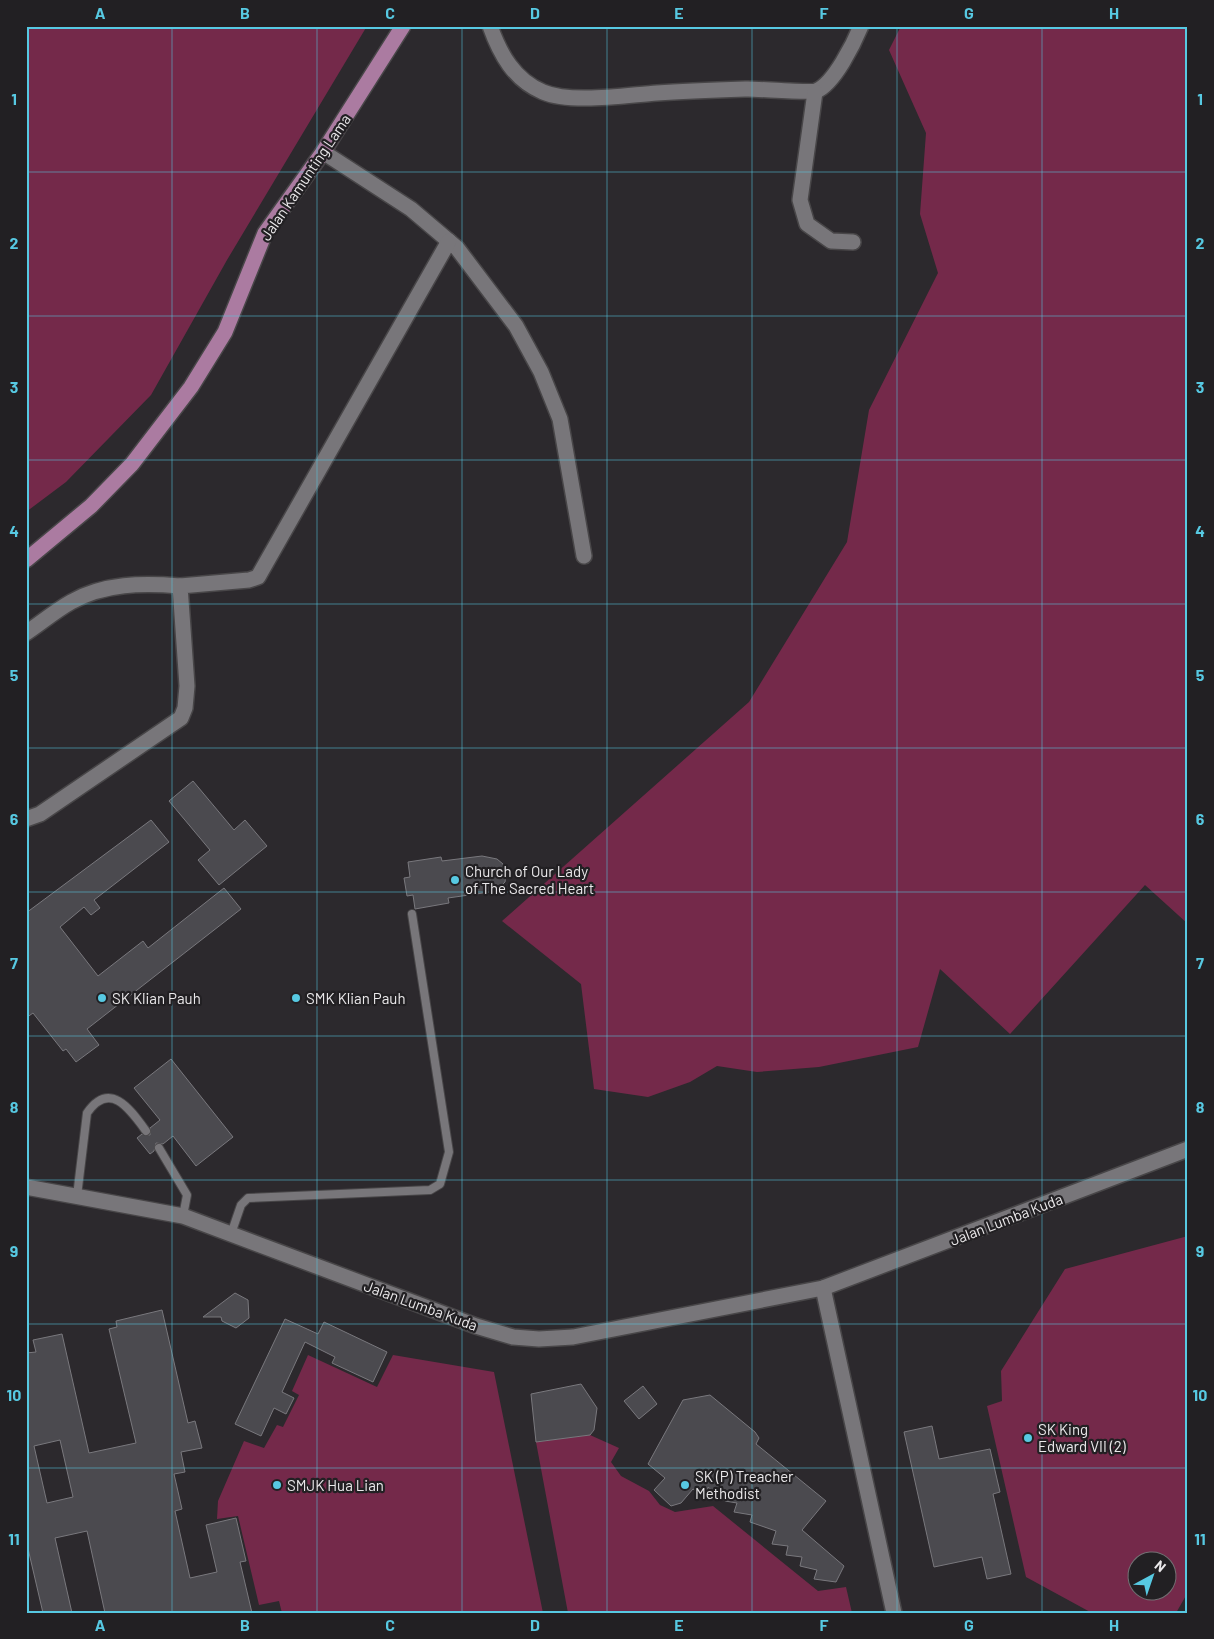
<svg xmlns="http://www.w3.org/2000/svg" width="1214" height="1639" font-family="Barlow,sans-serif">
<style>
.green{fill:#74294a;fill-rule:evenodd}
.building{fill:#4b4a4f;stroke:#79787d;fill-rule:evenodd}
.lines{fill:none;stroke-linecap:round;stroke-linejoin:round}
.lane-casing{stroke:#484648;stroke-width:10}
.street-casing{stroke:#484648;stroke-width:18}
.primary-casing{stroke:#484648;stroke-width:18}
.lane{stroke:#78767a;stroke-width:8}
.street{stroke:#78767a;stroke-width:15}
.primary{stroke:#ab7ba1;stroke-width:15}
.grid{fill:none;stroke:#57c9e2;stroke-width:1;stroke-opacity:0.55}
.poi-dot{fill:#57c9e2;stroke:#222023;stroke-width:2}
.labels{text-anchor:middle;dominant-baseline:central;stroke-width:4.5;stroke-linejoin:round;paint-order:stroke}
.street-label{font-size:15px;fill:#ebe9eb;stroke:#222023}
.poi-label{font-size:15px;fill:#ebe9eb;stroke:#222023;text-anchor:start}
.neatline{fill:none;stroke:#57c9e2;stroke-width:2}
.grid-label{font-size:16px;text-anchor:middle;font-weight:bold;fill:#57c9e2}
</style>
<rect width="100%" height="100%" fill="#2c292d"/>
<g class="green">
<polygon points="26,26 367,26 227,260 151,395 66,482 26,512"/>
<polygon points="901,26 1188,26 1188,924 1145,885 1010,1034 940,969 918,1047 819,1067 757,1072 717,1066 690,1082 648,1097 594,1089 581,984 502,921 749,702 847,542 869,410 938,273 920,214 926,133 889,50"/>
<path d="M1188 1236V1592L1176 1613H1092L1026 1577 987 1406 1002 1401 1001 1371 1065 1269ZM1136 1562H1166V1592H1136Z"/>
<polygon points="308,1355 377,1387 393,1355 494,1372 543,1613 282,1613 279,1601 259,1605 238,1516 217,1519 218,1501 244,1441 264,1448 277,1425 283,1427 299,1395 292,1391"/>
<polygon points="590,1435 619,1448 611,1462 621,1476 649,1491 660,1505 675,1512 713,1506 818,1591 846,1587 852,1613 568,1613 536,1442"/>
</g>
<g class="building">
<polygon points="193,781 234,830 245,820 267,846 219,885 198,860 210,850 169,801"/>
<polygon points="151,820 169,842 94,900 100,908 91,915 84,907 60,927 98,976 143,941 148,948 224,888 241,909 87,1029 99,1045 76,1062 66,1049 63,1051 33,1013 26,1018 26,913"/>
<polygon points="482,856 497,859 503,864 506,874 505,882 498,889 490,892 448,898 449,903 415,909 413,895 407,896 404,878 410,877 408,862 441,857 442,861"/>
<polygon points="171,1059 233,1137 196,1166 173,1136 163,1144 156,1143 154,1151 150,1154 137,1138 142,1134 150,1135 150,1128 160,1120 134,1088"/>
<polygon points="235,1293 248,1300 249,1318 236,1328 222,1321 221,1317 203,1317"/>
<path d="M162 1310 188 1423 195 1421 202 1448 181 1452 185 1472 174 1474 182 1509 175 1511 190 1578 217 1572 206 1525 236 1518 246 1561 240 1562 252 1613H105L87 1531 55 1538 72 1613H43L26 1540V1353L36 1352 33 1340 62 1334 89 1453 136 1443 109 1329 117 1327 116 1321ZM60 1440 73 1497 47 1503 34 1446Z"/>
<polygon points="285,1319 318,1334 324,1322 387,1352 373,1382 332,1363 335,1357 305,1342 282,1392 294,1398 286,1414 274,1408 261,1436 235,1424"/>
<polygon points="581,1384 597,1408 594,1430 590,1435 536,1442 531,1394"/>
<polygon points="643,1386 657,1404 639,1419 624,1401"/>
<polygon points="710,1395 755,1432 759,1438 756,1444 826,1501 802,1530 844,1566 836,1582 814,1579 817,1570 800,1566 802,1557 786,1555 788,1546 772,1544 776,1531 750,1522 752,1515 734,1512 737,1503 725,1501 708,1487 707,1498 693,1489 681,1503 671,1506 654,1490 665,1478 648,1464 683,1400"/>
<polygon points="932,1426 939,1459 990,1449 1000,1492 993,1494 1011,1574 987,1579 982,1557 934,1567 904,1432"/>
</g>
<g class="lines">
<defs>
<g id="lane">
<polyline points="159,1148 187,1195 183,1216"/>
<path d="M77 1196 87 1113C110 1080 130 1109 146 1131"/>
<polyline points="231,1234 241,1205 248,1198 430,1190 440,1184 449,1152 412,914"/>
</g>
<g id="street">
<path d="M490 26C500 54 514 80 543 92 571 104 627 95 657 93 687 91 718 90 748 89 760 89 810 93 816 91 834 84 854 43 861 26"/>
<polyline points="815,92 800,200 807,224 831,241 853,242"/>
<polyline points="323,152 411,209 457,248 516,326 541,372 560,419 584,556"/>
<path d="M26 633C41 623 55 611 71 602 104 583 143 583 180 586"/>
<polyline points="26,819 40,814 181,718 185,708 187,686 180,586 249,580 258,577 449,241"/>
<polyline points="26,1187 183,1216 476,1326 513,1337 539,1339 573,1337 823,1288 1188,1149"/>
<polyline points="823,1288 894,1613"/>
</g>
<polyline id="primary" points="26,560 91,506 132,464 191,387 225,332 265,233 323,152 403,26"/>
</defs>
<use href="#lane" class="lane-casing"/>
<use href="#street" class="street-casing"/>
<use href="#primary" class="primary-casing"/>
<use href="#lane" class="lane"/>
<use href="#street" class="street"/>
<use href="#primary" class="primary"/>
</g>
<path class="grid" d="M172 26V1613M317 26V1613M462 26V1613M607 26V1613M752 26V1613M897 26V1613M1042 26V1613M26 172H1188M26 316H1188M26 460H1188M26 604H1188M26 748H1188M26 892H1188M26 1036H1188M26 1180H1188M26 1324H1188M26 1468H1188"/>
<g class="poi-dot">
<circle cx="455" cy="880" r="5"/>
<circle cx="102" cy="998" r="5"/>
<circle cx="296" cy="998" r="5"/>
<circle cx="1028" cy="1438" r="5"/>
<circle cx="277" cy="1485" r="5"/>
<circle cx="685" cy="1485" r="5"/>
</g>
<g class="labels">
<g class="street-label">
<text transform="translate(305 177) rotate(-56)">Jalan Kamunting Lama</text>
<text transform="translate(1006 1219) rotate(-21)">Jalan Lumba Kuda</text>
<text transform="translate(421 1305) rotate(20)">Jalan Lumba Kuda</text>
</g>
<g class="poi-label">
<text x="465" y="871">Church of Our Lady<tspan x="465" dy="17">of The Sacred Heart</tspan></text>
<text x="112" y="998">SK Klian Pauh</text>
<text x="306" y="998">SMK Klian Pauh</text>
<text x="1038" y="1429">SK King<tspan x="1038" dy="17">Edward VII (2)</tspan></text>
<text x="695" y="1476">SK (P) Treacher<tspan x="695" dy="17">Methodist</tspan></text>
<text x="287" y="1485">SMJK Hua Lian</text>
</g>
</g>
<rect width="1214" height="1639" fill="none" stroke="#222023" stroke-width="55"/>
<g transform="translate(1152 1576) rotate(40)"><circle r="24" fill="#222023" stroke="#727073"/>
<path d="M0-4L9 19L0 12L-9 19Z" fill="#57c9e2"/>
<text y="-8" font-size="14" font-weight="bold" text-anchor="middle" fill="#ebe9eb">N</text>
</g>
<rect x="28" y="28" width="1158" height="1584" class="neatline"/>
<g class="grid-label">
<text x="100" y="19">A</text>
<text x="245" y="19">B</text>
<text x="390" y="19">C</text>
<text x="535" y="19">D</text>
<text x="679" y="19">E</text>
<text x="824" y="19">F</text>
<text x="969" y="19">G</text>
<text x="1114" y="19">H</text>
<text x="14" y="105">1</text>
<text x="1200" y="105">1</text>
<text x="14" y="249">2</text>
<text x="1200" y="249">2</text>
<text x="14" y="393">3</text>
<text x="1200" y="393">3</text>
<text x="14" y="537">4</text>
<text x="1200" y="537">4</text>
<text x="14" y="681">5</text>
<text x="1200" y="681">5</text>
<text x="14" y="825">6</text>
<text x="1200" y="825">6</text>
<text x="14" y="969">7</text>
<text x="1200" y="969">7</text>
<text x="14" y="1113">8</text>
<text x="1200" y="1113">8</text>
<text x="14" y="1257">9</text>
<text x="1200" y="1257">9</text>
<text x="14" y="1401">10</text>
<text x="1200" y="1401">10</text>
<text x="14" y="1545">11</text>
<text x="1200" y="1545">11</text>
<text x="100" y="1631">A</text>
<text x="245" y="1631">B</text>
<text x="390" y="1631">C</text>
<text x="535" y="1631">D</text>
<text x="679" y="1631">E</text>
<text x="824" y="1631">F</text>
<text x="969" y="1631">G</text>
<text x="1114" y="1631">H</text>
</g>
</svg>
